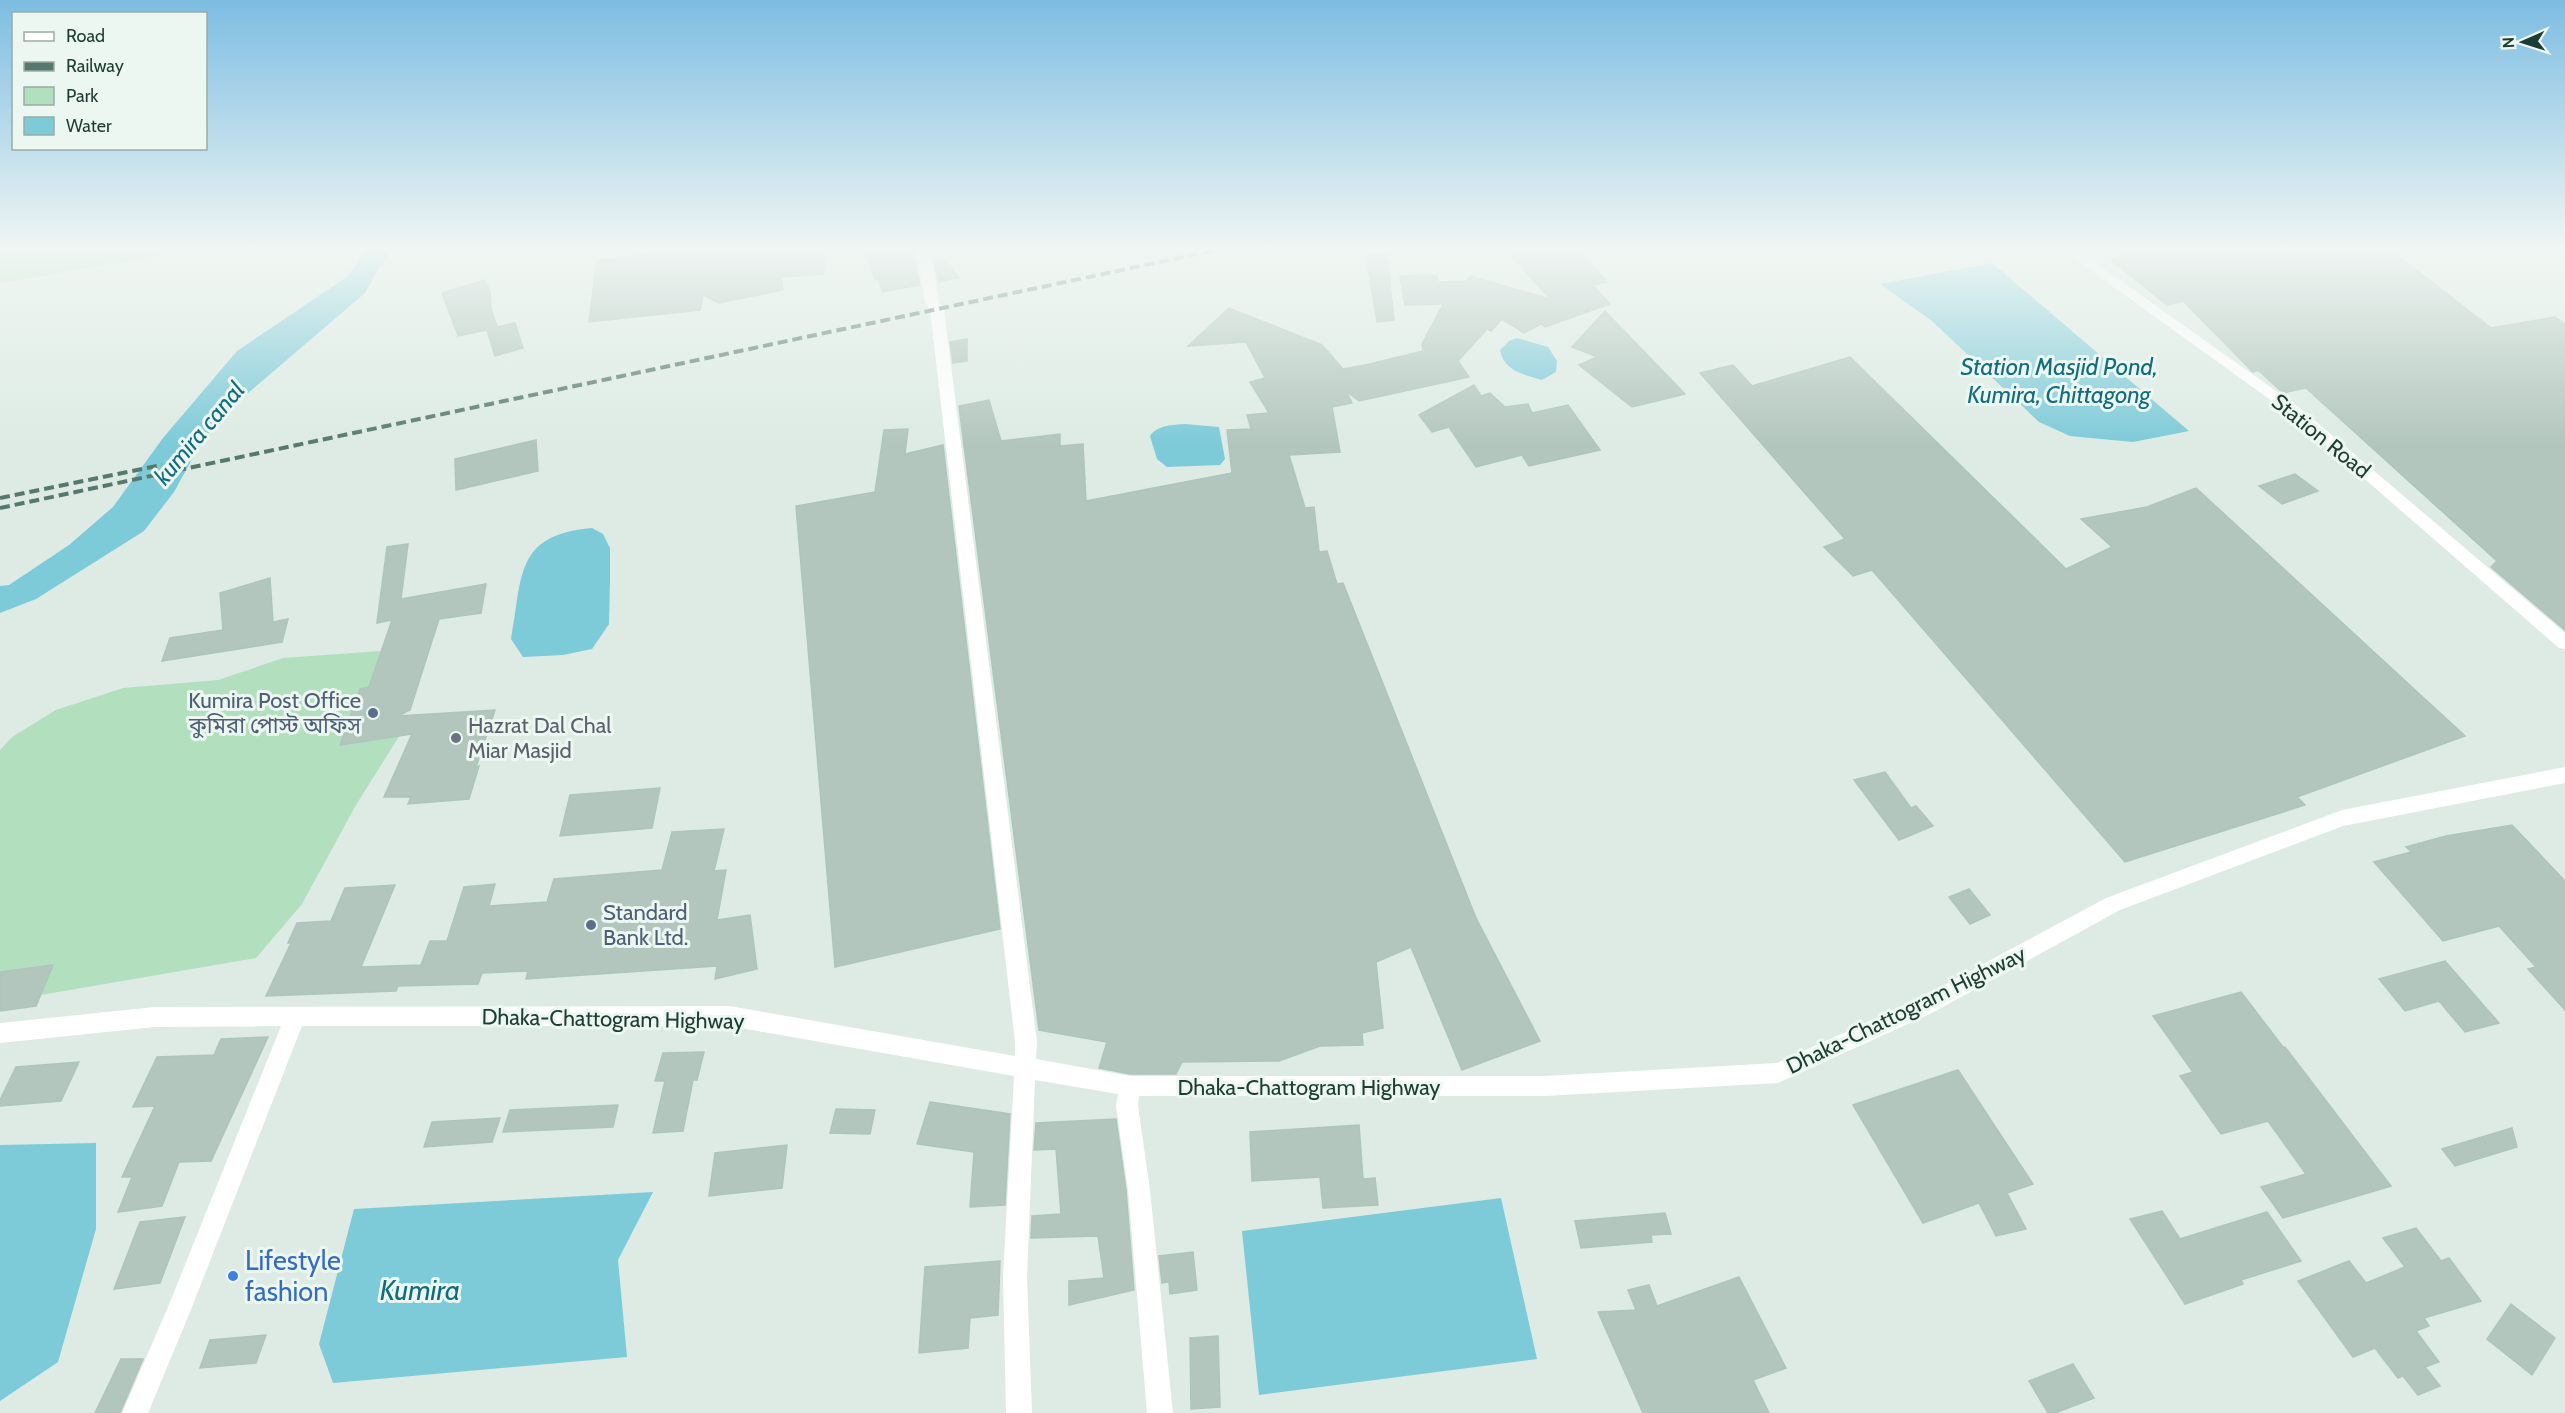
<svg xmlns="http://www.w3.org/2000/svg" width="2565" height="1413" font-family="Cabin,'Noto Sans Bengali',sans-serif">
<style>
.green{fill:#b2dfbe}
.water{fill:#7dcad8}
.building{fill:#b2c6bd;stroke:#aec5bb;stroke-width:1.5}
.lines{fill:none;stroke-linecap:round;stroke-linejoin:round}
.minor{fill:#fff;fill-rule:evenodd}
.rail{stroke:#56786f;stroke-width:4;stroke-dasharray:10 5;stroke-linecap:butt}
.service-dot{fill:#5c6f8a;stroke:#edf7f2;stroke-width:2}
.worship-dot{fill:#6b7280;stroke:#edf7f2;stroke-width:2}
.shop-dot{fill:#3f7fe0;stroke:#edf7f2;stroke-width:2}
.labels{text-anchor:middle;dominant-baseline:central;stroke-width:6;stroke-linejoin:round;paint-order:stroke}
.street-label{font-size:22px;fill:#1d3c33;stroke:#edf7f2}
.service-label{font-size:22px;fill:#4e5e75;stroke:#edf7f2;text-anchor:end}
.worship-label{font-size:22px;fill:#5b616d;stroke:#edf7f2;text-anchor:start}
.water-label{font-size:24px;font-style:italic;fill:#116c7e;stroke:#edf7f2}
.near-shop-label{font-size:27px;fill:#366cbe;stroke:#edf7f2;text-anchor:start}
.near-water-label{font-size:28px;font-style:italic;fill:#116c7e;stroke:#edf7f2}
</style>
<rect width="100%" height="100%" fill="#ddebe4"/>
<g class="green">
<polygon points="0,247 208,247 0,283"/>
<polygon points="380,651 377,668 408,676 398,738 356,805 302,904 256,958 0,1002 0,750 12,737 56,710 123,688 218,680 283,658"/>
</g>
<g class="water">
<polygon points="368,247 394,247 376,273 365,293 227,411 202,441 174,492 144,531 36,599 0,613 0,586 9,585 69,545 113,507 163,438 237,351 348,276"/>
<polygon points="1992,263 2189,431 2133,442 2070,436 2039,422 1932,321 1880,284"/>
<path d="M1517 338 1548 347 1557 361 1556 372 1542 380C1523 374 1504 371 1500 350L1509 341Z"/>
<path d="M1185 424 1219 427 1225 459 1220 465 1167 467 1157 459 1150 436C1157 425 1173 425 1185 424Z"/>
<path d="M592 528 603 534 610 548V580L609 624 592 649 563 655 523 657 511 639C523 576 514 535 592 528Z"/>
<polygon points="96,1143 96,1229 58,1362 0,1401 0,1145"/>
<polygon points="653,1192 618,1260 627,1357 333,1383 319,1344 354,1209"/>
<polygon points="1501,1198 1537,1359 1259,1395 1242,1231"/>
</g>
<g class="building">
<polygon points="651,247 752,247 748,254 827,247 823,274 781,277 783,290 719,303 703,295 700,310 589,322 597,260 650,254"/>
<polygon points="863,247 911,247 920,285 882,292 879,279 875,280"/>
<polygon points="1537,247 1577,247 1607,282 1593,285 1610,304 1545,327 1541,324 1524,333 1502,319 1491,331 1487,329 1458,361 1469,377 1359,401 1346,391 1352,403 1332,407 1340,452 1289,455 1305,508 1314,507 1319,552 1327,551 1337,584 1343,583 1476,918 1540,1041 1462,1070 1411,947 1376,962 1383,1028 1362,1033 1363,1045 1320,1046 1279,1061 1182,1062 1176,1074 1130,1074 1099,1068 1107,1042 1039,1030 959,406 989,400 1001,441 1060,434 1060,446 1083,444 1086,501 1232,473 1227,430 1251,429 1247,415 1269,413 1250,382 1265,378 1246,342 1188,346 1229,308 1322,345 1343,369 1370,364 1423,351 1422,344 1443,304 1405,305 1400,276 1437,275 1438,282 1466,281 1470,276 1550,299 1510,254"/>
<polygon points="2158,247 2387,247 2491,328 2555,317 2565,324 2565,630 2491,567 2497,561 2306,388 2283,393 2258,370 2253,372 2183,301 2167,305 2110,259"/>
<polygon points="1366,255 1387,255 1394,320 1377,322"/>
<polygon points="945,259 959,278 938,282 935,262"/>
<polygon points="485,280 490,292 491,308 497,327 515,323 523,348 495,356 487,330 458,336 442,293"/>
<polygon points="1605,311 1685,394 1632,407 1579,365 1597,357 1572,347"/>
<polygon points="967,339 967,361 953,363 950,342"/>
<polygon points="1850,357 2066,569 2112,547 2081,519 2147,507 2196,488 2465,736 2297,797 2305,805 2125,862 1872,570 1853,576 1824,547 1845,539 1700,373 1733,365 1752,386"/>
<polygon points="1474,385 1481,396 1490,393 1505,407 1528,404 1532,413 1568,405 1600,450 1529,466 1522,455 1476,467 1449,427 1432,432 1419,415"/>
<polygon points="908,429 905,454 943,445 1000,929 835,967 796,506 875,492 884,430"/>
<polygon points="536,440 538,471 456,490 455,459"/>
<polygon points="2295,474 2318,491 2282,504 2259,486"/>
<polygon points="408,544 401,599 486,584 481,613 439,619 410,710 398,716 495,710 476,767 479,766 469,799 408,804 411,797 384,797 412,734 340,745 360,689 369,687 392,620 377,623 387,547"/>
<polygon points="270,578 273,622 288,619 282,642 162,661 170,638 223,630 220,593"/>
<polygon points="1885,772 1911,808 1916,806 1933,826 1899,840 1854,780"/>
<polygon points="660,788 652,828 560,836 570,795"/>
<polygon points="2512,825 2565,881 2565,1010 2528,969 2536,967 2499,926 2443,941 2374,862 2411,852 2406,847 2446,836"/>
<polygon points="724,829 714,871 726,870 717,920 750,915 757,969 715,979 717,966 526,979 528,971 482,973 478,984 398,986 396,991 266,996 291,943 288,943 297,923 331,921 345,888 395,885 361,967 421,965 430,941 447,941 464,887 495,884 489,906 547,902 554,879 662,870 672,832"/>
<polygon points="1969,889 1990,915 1970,924 1949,897"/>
<polygon points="2445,961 2499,1023 2465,1032 2439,1001 2405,1011 2379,979"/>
<polygon points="53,965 36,1006 0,1011 0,972"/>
<polygon points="2241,992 2283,1047 2285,1047 2391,1186 2283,1218 2261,1187 2306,1174 2268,1121 2221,1134 2180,1076 2193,1072 2153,1016"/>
<polygon points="268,1037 211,1161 179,1162 162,1206 118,1212 132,1177 122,1177 155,1106 133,1107 157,1057 214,1055 221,1039"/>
<polygon points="704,1052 697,1080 693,1080 683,1131 653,1133 665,1081 655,1081 663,1053"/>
<polygon points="79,1062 61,1101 0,1106 0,1100 16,1067"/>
<polygon points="1958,1070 2033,1184 2007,1193 2026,1229 1996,1236 1979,1203 1923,1223 1853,1105"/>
<polygon points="930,1102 1010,1114 1005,1205 970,1207 974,1152 917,1144"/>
<polygon points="618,1105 613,1127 503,1132 510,1110"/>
<polygon points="836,1109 875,1110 870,1134 830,1133"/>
<polygon points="500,1118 492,1142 424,1147 432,1122"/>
<polygon points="1116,1119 1126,1190 1134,1290 1069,1305 1069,1281 1104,1278 1098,1236 1031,1238 1032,1216 1061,1214 1056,1149 1034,1150 1036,1123"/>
<polygon points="1359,1125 1363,1179 1375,1178 1378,1205 1323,1208 1320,1177 1252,1181 1250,1132"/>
<polygon points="2512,1128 2517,1147 2455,1166 2442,1149"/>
<polygon points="787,1145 782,1188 709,1196 715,1153"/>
<polygon points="2162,1211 2180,1239 2267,1212 2301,1261 2241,1280 2243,1284 2185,1304 2130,1219"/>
<polygon points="1665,1213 1671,1234 1651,1235 1652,1242 1581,1248 1575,1221"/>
<polygon points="185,1217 160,1283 114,1289 140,1222"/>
<polygon points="2416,1228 2441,1261 2449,1258 2481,1301 2424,1318 2429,1326 2416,1331 2439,1362 2425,1367 2440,1386 2418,1395 2403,1376 2398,1378 2375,1348 2353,1357 2298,1281 2349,1261 2366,1283 2405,1267 2383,1238"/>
<polygon points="1193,1252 1197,1290 1170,1294 1169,1282 1162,1283 1159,1256"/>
<polygon points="1000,1261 998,1315 970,1318 968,1348 919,1353 925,1267"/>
<polygon points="1739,1277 1786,1368 1753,1380 1769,1413 1643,1413 1598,1312 1636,1310 1628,1290 1649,1285 1657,1306"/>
<polygon points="2511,1304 2555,1338 2532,1375 2487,1339"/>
<polygon points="266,1335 256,1363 200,1368 210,1340"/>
<polygon points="1218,1336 1220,1407 1191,1409 1190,1338"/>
<polygon points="121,1359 143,1359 120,1413 95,1413"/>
<polygon points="2073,1364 2094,1398 2055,1413 2048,1413 2029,1381"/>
</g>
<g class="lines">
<g class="minor">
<polygon points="916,247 930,247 939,303 944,310 1037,1042 1036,1059 1130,1076 1545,1076 1777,1063 1918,999 2106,898 2342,810 2565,767 2565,783 2343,826 2120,910 1932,1013 1778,1083 1545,1096 1139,1096 1138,1106 1150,1190 1173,1413 1147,1413 1128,1190 1116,1106 1118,1094 1035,1080 1027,1277 1032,1413 1006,1413 1003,1277 1014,1076 729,1026 302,1026 190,1312 148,1413 122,1413 168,1307 281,1026 155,1027 0,1043 0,1023 155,1007 729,1006 1015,1056 1015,1042 930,310 925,303"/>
<polygon points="2058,247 2073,247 2300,408 2565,633 2565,649 2559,648 2290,414"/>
</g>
<g class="rail">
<polyline points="0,498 162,465"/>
<polyline points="0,508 1230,247"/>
</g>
</g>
<linearGradient id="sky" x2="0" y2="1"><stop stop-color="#7dbde2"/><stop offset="0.56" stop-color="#f0f6f3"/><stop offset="1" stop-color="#f0f6f3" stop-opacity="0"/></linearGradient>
<rect width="2565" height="445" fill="url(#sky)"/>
<g class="service-dot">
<circle cx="373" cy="713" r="6"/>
<circle cx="591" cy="925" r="6"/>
</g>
<circle class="worship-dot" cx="456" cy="738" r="6"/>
<circle class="shop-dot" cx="233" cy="1276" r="6"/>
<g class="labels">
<g class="street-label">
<text transform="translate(2321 436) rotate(39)">Station Road</text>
<text transform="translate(1906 1010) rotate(-26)">Dhaka-Chattogram Highway</text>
<text transform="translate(613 1019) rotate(1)">Dhaka-Chattogram Highway</text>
<text x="1309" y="1087">Dhaka-Chattogram Highway</text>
</g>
<g class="service-label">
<text x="361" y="700">Kumira Post Office<tspan x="361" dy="25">কুমিরা পোস্ট অফিস</tspan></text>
<text x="603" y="912" text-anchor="start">Standard<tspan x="603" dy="25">Bank Ltd.</tspan></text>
</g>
<g class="worship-label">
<text x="468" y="725">Hazrat Dal Chal<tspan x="468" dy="25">Miar Masjid</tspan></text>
</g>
<g class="water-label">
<text x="2059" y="366">Station Masjid Pond,<tspan x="2059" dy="28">Kumira, Chittagong</tspan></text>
<text transform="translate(199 433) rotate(-50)">kumira canal</text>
</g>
<g class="near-shop-label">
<text x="245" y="1260">Lifestyle<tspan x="245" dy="31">fashion</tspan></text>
</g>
<g class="near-water-label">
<text x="420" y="1290">Kumira</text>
</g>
</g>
<rect x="12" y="12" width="195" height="138" fill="#edf7f2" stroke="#9aaca6" stroke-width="1.5"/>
<rect x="24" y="32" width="30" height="9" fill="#ffffff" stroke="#9aaca6" stroke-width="1.5"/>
<text x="66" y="42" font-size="18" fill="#1d3c33">Road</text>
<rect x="24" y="62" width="30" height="9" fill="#56786f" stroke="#9aaca6" stroke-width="1.5"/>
<text x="66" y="72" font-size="18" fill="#1d3c33">Railway</text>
<rect x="24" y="87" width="30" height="18" fill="#b2dfbe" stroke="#9aaca6" stroke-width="1.5"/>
<text x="66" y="102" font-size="18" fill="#1d3c33">Park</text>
<rect x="24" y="117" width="30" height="18" fill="#7dcad8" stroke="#9aaca6" stroke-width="1.5"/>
<text x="66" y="132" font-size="18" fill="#1d3c33">Water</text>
<g transform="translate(2523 42) rotate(267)" stroke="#edf7f2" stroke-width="4.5" paint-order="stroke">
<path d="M0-4.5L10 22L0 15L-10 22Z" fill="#1d3c33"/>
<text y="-9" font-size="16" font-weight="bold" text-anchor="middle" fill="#1d3c33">N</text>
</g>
</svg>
